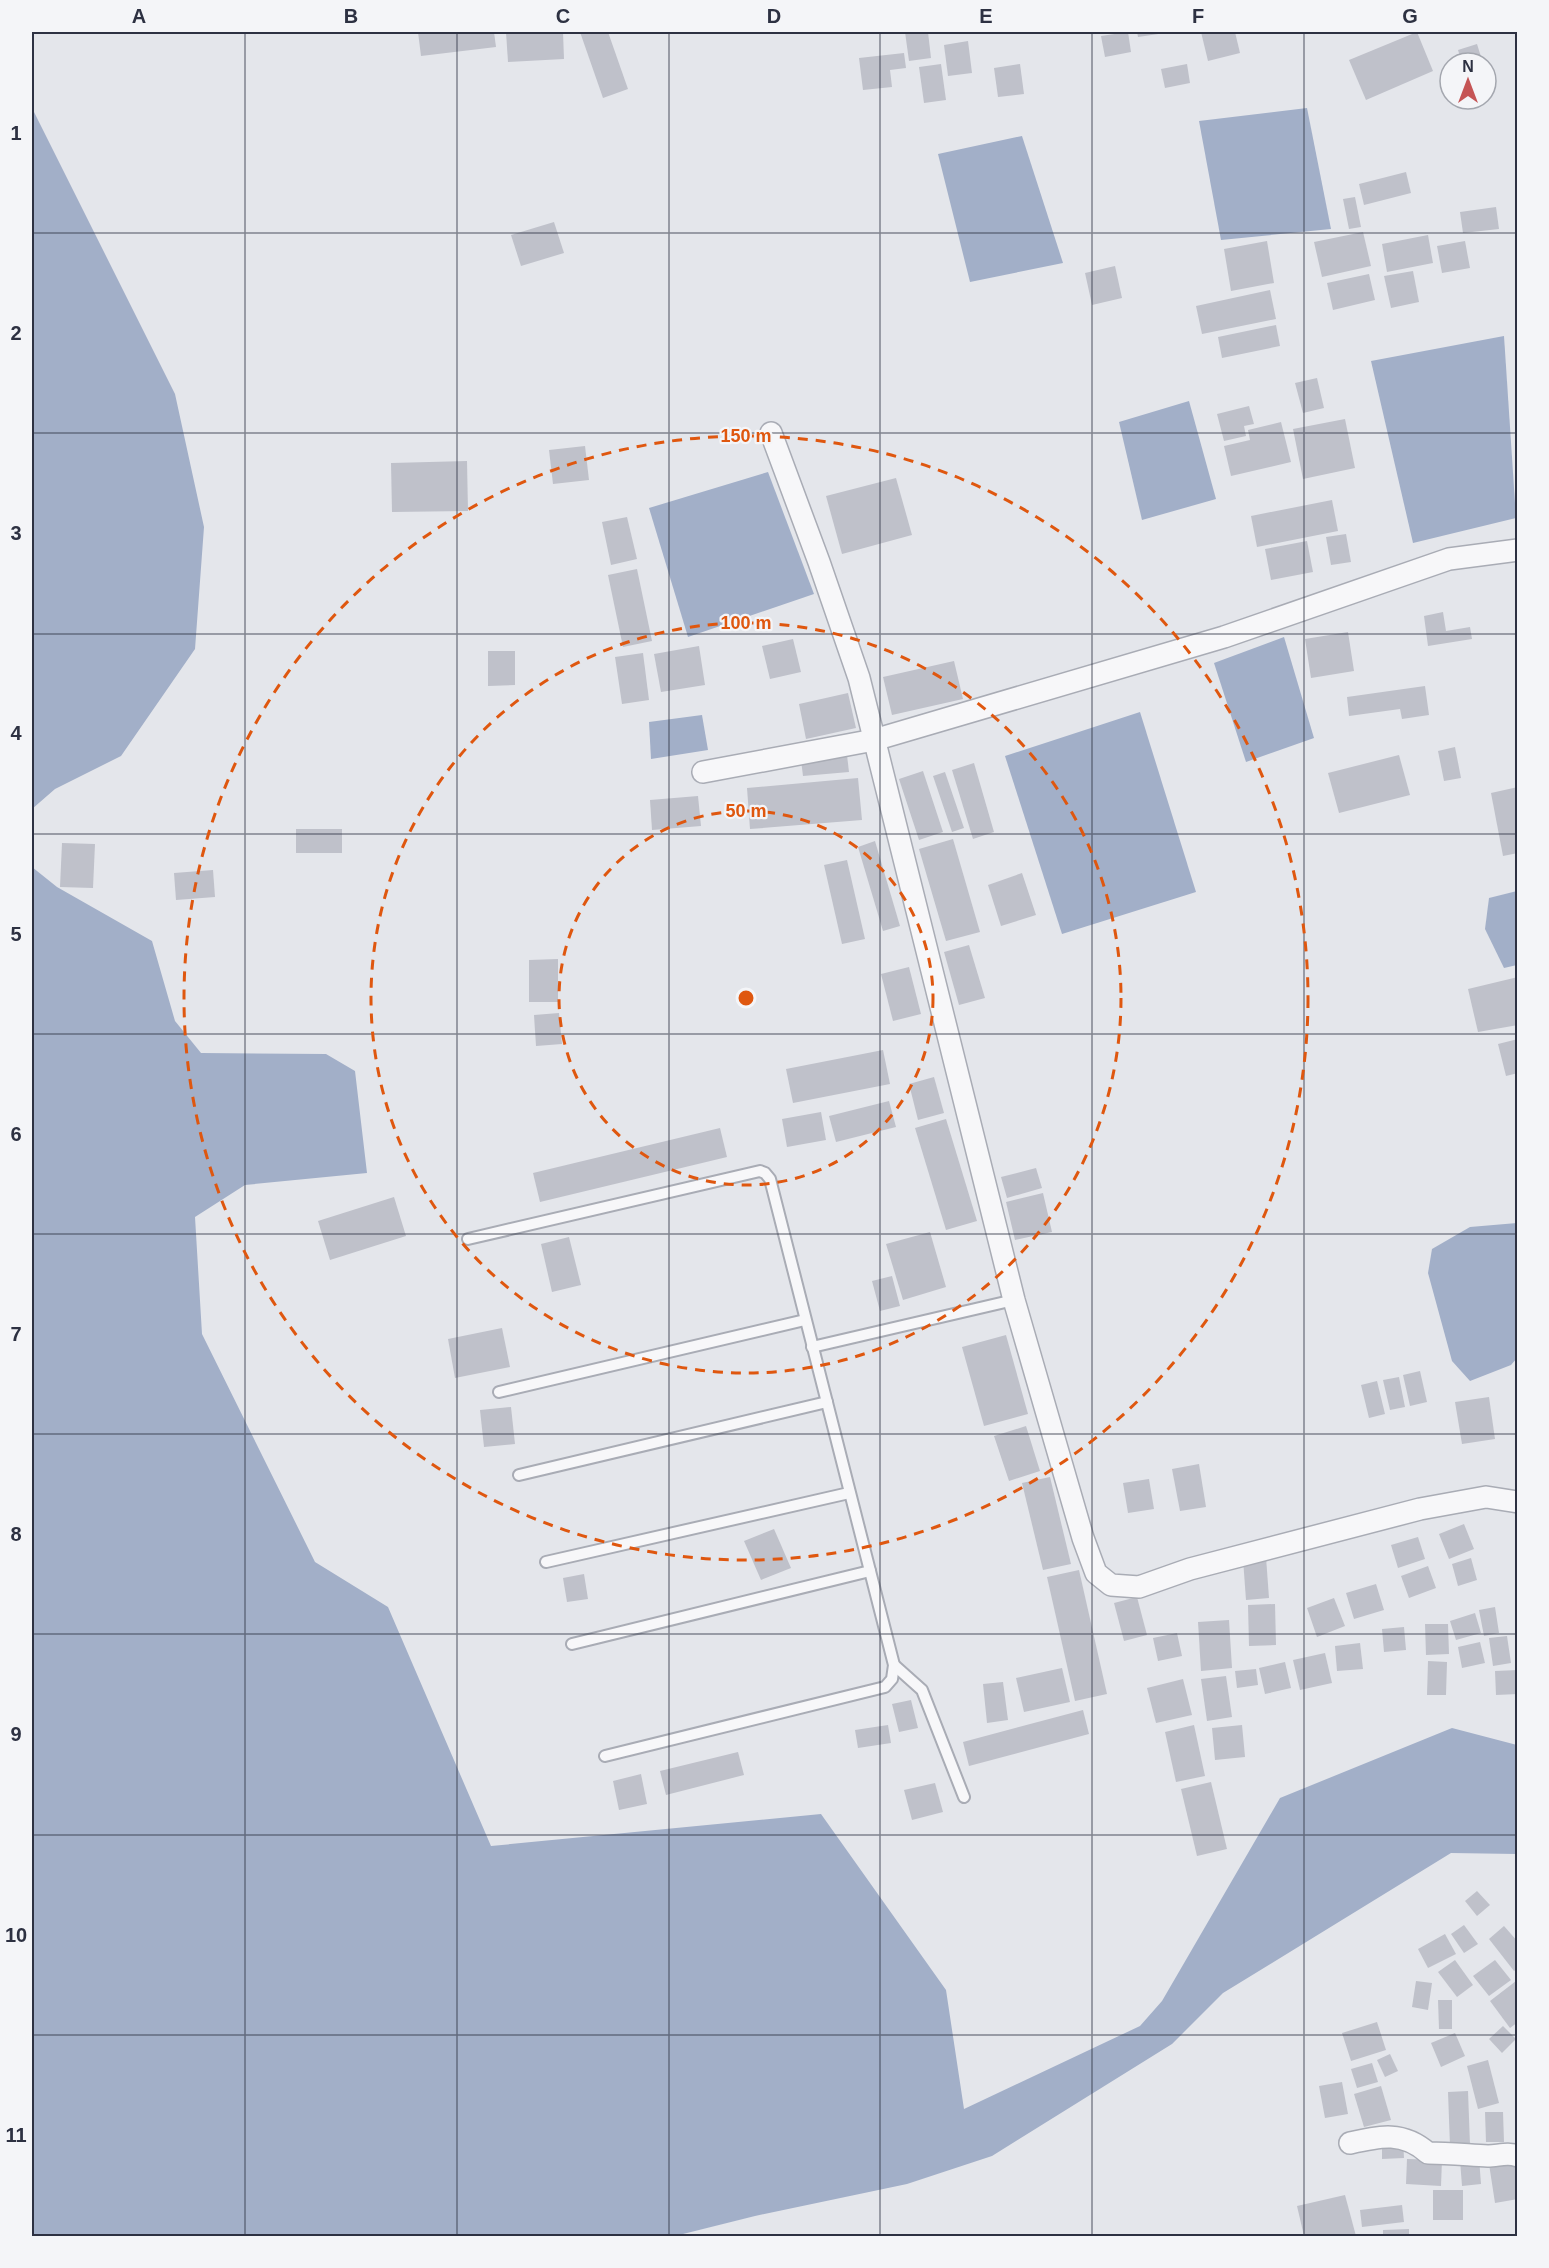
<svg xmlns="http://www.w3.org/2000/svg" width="1549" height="2268" font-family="Arial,sans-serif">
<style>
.water{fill:#a2afc8}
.building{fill:#bfc1ca}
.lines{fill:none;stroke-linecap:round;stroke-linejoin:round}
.lane-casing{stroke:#a9acb5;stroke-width:14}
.street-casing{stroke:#a9acb5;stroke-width:24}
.lane{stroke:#f7f7f9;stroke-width:10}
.street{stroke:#f7f7f9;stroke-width:21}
.grid{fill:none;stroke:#2d3142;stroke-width:1.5;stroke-opacity:0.55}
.ring{fill:none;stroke:#df570f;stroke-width:3;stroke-dasharray:10 8}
.centre{fill:#df570f;stroke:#f4f5f8;stroke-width:3}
.ring-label{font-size:18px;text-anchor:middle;font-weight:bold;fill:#df570f;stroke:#f4f5f8;stroke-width:4.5;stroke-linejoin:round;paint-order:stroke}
.neatline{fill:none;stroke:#2d3142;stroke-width:2}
.grid-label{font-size:20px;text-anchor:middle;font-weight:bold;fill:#2d3142}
</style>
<rect width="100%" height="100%" fill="#e4e6eb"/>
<g class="water">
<polygon points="32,108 175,394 204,527 195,649 121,756 55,789 32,809"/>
<polygon points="1307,108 1331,229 1221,240 1199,121"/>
<polygon points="1022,136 1063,263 970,282 938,154"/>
<polygon points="1504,336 1516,518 1413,543 1371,361"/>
<polygon points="1189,401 1216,499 1142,520 1119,422"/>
<polygon points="768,472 814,594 688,637 649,508"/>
<polygon points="1284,637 1314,738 1246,762 1214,663"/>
<polygon points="1140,712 1196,892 1062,934 1005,756"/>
<polygon points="702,715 708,750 651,759 649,722"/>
<polygon points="32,867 57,887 152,941 175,1021 201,1053 326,1054 355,1071 367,1173 245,1185 195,1217 202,1334 315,1562 388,1607 491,1846 821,1814 946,1990 964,2109 1140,2026 1162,2001 1280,1798 1452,1728 1517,1745 1517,1854 1451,1853 1223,1993 1172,2044 992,2156 907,2184 755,2216 675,2236 32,2236"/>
<polygon points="1517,891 1517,965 1504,968 1485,929 1489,898"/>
<polygon points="1517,1223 1517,1358 1511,1365 1470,1381 1452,1361 1428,1273 1432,1249 1470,1227"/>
</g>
<g class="building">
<polygon points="418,32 494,32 496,47 421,56"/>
<polygon points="506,32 563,32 564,59 508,62"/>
<polygon points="580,32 608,32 628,89 603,98"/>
<polygon points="905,32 928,32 931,58 909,61"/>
<polygon points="1128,32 1131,52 1105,57 1101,36"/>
<polygon points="1137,32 1165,32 1165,33 1138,37"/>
<polygon points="1201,32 1235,32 1240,53 1208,61"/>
<polygon points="1417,32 1433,71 1366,100 1349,60"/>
<polygon points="968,41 972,73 948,76 944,45"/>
<polygon points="1477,44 1483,63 1462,63 1458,50"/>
<polygon points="904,53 906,68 890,70 892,87 863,90 859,58"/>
<polygon points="941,64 946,100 924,103 919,67"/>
<polygon points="1020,64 1024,94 998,97 994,68"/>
<polygon points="1187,64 1190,83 1165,88 1161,69"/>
<polygon points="1406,172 1411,193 1364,205 1359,184"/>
<polygon points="1355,197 1361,227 1349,229 1343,199"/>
<polygon points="1496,207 1499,229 1463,233 1460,212"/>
<polygon points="554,222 564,253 521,266 511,235"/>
<polygon points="1363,232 1371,266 1322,277 1314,242"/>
<polygon points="1428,235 1433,263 1387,272 1382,244"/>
<polygon points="1267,241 1274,283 1231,291 1224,249"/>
<polygon points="1465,241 1470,268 1442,273 1437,246"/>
<polygon points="1115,266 1122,298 1092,305 1085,273"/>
<polygon points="1413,271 1419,302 1391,308 1384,276"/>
<polygon points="1369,274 1375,300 1333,310 1327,283"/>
<polygon points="1270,290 1276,319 1202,334 1196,306"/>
<polygon points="1276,325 1280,346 1222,358 1218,337"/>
<polygon points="1317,378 1324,408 1303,413 1295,383"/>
<polygon points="1249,406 1254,424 1244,426 1246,436 1224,441 1217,414"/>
<polygon points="1345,419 1355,468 1303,479 1293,429"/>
<polygon points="1281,422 1291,462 1231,476 1224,446 1250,440 1248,430"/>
<polygon points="585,446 589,480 553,484 549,450"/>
<polygon points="467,461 468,511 392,512 391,463"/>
<polygon points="896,478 912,535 842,554 826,496"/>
<polygon points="1332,500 1338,531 1257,547 1251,516"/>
<polygon points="627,517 637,559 611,565 602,522"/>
<polygon points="1346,534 1351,562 1331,565 1326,537"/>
<polygon points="1307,541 1313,572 1271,580 1265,549"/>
<polygon points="637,569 652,641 623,647 608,575"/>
<polygon points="1443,612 1446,631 1470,627 1472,639 1428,646 1424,616"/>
<polygon points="1348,632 1354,671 1311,678 1305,639"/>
<polygon points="793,639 801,672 770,679 762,646"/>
<polygon points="699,646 705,685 661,692 654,654"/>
<polygon points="488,651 515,651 515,685 488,686"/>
<polygon points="643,653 649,700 622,704 615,657"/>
<polygon points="954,661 963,699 892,715 883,677"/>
<polygon points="1425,686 1429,715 1402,719 1400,709 1349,716 1347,697"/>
<polygon points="848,693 856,728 806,739 799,704"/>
<polygon points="1455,747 1461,778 1444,781 1438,751"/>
<polygon points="847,755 849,772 803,776 801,760"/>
<polygon points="1399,755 1410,795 1339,813 1328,773"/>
<polygon points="974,763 994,832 973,839 952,770"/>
<polygon points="923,771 943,832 919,840 899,779"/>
<polygon points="945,772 964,828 952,832 933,776"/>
<polygon points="858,778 862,820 750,829 747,788"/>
<polygon points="1518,787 1518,853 1503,856 1491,793"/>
<polygon points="698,796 701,826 652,830 650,800"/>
<rect x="296" y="829" width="46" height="24"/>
<polygon points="953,839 980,932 946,941 919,849"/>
<polygon points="875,841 900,926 883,931 858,847"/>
<polygon points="62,843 95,844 93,888 60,887"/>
<polygon points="847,860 865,939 842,944 824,865"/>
<polygon points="213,870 215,897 176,900 174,873"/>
<polygon points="1022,873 1036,915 1001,926 988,885"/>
<polygon points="969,945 985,998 959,1005 944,952"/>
<polygon points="558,959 558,1002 529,1002 529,960"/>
<polygon points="909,967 921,1014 893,1021 881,974"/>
<polygon points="1518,977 1518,1025 1478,1032 1468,989"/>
<polygon points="559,1013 562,1044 536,1046 534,1015"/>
<polygon points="1518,1039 1518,1073 1506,1076 1498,1044"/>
<polygon points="883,1050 890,1084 793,1103 786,1069"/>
<polygon points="934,1077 944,1113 918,1120 909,1084"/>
<polygon points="889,1101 896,1127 836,1142 829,1116"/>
<polygon points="821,1112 826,1140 787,1147 782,1119"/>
<polygon points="946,1119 977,1221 946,1230 915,1128"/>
<polygon points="720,1128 727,1157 540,1202 533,1173"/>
<polygon points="1036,1168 1042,1188 1007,1198 1001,1177"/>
<polygon points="1043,1193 1052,1232 1015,1240 1006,1202"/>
<polygon points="394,1197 406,1236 330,1260 318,1221"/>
<polygon points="930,1232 946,1287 903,1300 886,1244"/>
<polygon points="569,1237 581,1285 552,1292 541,1244"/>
<polygon points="892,1276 900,1306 880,1311 872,1281"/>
<polygon points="502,1328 510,1367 455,1378 448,1339"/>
<polygon points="1006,1335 1028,1414 984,1426 962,1347"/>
<polygon points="1420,1371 1427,1402 1410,1406 1403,1375"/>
<polygon points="1399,1377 1405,1407 1390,1410 1383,1380"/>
<polygon points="1377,1381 1385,1414 1369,1418 1361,1385"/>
<polygon points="1489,1397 1495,1439 1462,1444 1455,1402"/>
<polygon points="511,1407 515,1444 484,1447 480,1410"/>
<polygon points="1026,1426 1040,1471 1009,1481 994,1436"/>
<polygon points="1199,1464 1206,1507 1180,1511 1172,1469"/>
<polygon points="1050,1477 1071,1564 1043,1570 1022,1483"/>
<polygon points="1149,1479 1154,1509 1128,1513 1123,1483"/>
<polygon points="1464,1524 1474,1549 1449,1559 1439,1534"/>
<polygon points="774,1529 791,1568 761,1580 744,1541"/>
<polygon points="1418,1537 1425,1559 1398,1568 1391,1545"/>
<polygon points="1266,1557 1269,1598 1246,1600 1243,1559"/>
<polygon points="1471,1558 1477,1580 1458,1586 1452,1564"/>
<polygon points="1428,1566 1436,1588 1409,1598 1401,1576"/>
<polygon points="1079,1570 1107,1694 1075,1701 1047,1577"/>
<polygon points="584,1574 588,1599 567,1602 563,1578"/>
<polygon points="1376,1584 1384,1610 1354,1619 1346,1593"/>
<polygon points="1137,1597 1147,1635 1124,1641 1114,1603"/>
<polygon points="1334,1598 1345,1626 1317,1637 1307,1608"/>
<polygon points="1275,1604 1276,1645 1249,1646 1248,1605"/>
<polygon points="1495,1607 1499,1633 1484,1636 1479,1610"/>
<polygon points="1475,1613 1481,1633 1456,1640 1450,1621"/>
<polygon points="1229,1620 1232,1668 1201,1671 1198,1622"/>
<polygon points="1425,1624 1448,1624 1449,1654 1426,1655"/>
<polygon points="1404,1627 1406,1650 1384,1652 1382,1629"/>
<polygon points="1177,1633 1182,1656 1158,1661 1153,1638"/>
<polygon points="1507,1636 1511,1663 1493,1666 1489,1638"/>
<polygon points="1480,1642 1485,1663 1462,1668 1458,1647"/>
<polygon points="1360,1643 1363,1669 1337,1671 1335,1646"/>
<polygon points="1325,1653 1332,1683 1300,1690 1293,1660"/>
<polygon points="1428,1661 1447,1662 1446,1695 1427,1695"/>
<polygon points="1285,1662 1291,1688 1265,1694 1259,1668"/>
<polygon points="1062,1668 1070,1702 1024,1712 1016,1678"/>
<polygon points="1256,1669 1258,1685 1237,1688 1235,1671"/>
<polygon points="1518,1670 1518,1694 1496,1695 1495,1671"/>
<polygon points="1226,1676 1232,1717 1207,1721 1201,1679"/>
<polygon points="1183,1679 1192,1715 1156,1723 1147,1688"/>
<polygon points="1003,1682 1008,1720 987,1723 983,1684"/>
<polygon points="911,1700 918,1728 899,1732 892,1704"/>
<polygon points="1083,1710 1089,1734 969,1766 963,1742"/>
<polygon points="888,1725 891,1743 858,1748 855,1730"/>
<polygon points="1194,1725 1205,1776 1176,1782 1165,1732"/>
<polygon points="1242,1725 1245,1757 1215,1760 1212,1728"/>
<polygon points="738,1752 744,1775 666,1795 660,1771"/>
<polygon points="641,1774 647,1804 619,1810 613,1781"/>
<polygon points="1211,1782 1227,1849 1197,1856 1181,1789"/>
<polygon points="935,1783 943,1812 912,1820 904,1790"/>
<polygon points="1477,1891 1490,1905 1477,1916 1465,1901"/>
<polygon points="1464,1925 1478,1944 1464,1953 1451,1934"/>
<polygon points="1504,1926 1518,1942 1518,1968 1514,1971 1489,1939"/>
<polygon points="1445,1934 1456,1954 1428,1968 1418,1949"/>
<polygon points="1455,1960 1473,1985 1457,1997 1438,1972"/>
<polygon points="1495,1960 1511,1980 1489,1996 1473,1976"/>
<polygon points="1416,1981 1432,1983 1428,2010 1412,2007"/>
<polygon points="1516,1981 1518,1984 1518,2022 1510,2028 1490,2001"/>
<polygon points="1438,2000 1452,2000 1452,2029 1439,2029"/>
<polygon points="1377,2022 1386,2050 1351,2061 1342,2033"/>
<polygon points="1503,2026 1516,2039 1502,2053 1489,2039"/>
<polygon points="1455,2033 1465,2056 1441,2067 1431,2043"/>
<polygon points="1390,2054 1398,2071 1385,2077 1377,2060"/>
<polygon points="1488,2060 1499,2103 1478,2109 1467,2066"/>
<polygon points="1372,2063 1378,2082 1357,2088 1351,2069"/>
<polygon points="1342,2082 1348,2114 1325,2118 1319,2086"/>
<polygon points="1381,2086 1391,2120 1364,2127 1354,2094"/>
<polygon points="1468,2091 1470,2145 1450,2146 1448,2092"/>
<polygon points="1485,2112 1503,2112 1504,2142 1486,2142"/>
<polygon points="1382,2140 1403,2140 1404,2158 1382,2159"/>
<polygon points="1479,2158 1481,2184 1462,2186 1460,2160"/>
<polygon points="1407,2159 1442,2160 1441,2186 1406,2184"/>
<polygon points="1518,2160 1518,2199 1495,2203 1489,2164"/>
<rect x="1433" y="2190" width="30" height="30"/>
<polygon points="1345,2195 1356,2236 1304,2236 1297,2206"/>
<polygon points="1402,2205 1404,2222 1362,2227 1360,2210"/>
<polygon points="1409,2229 1409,2236 1383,2236 1383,2230"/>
</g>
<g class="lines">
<defs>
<g id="lane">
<polyline points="468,1239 760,1171 765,1173 770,1179 894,1665 892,1679 885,1687 605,1756"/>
<polyline points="812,1347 1014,1300"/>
<polyline points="499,1392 805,1320"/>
<polyline points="519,1475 827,1402"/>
<polyline points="546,1562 849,1493"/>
<polyline points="572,1644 870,1571"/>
<polyline points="894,1665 922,1690 964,1797"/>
</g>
<g id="street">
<polyline points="771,433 819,562 859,678 1014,1300 1083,1538 1096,1573 1111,1585 1139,1587 1190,1569 1420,1509 1486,1497 1518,1502"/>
<polyline points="703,772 874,740 1224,637 1449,559 1518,550"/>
<path d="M1350 2143C1381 2136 1403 2131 1428 2153 1448 2153 1468 2155 1488 2156 1498 2156 1508 2152 1518 2156"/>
</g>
</defs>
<use href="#lane" class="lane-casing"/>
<use href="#street" class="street-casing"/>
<use href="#lane" class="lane"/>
<use href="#street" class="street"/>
</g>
<path class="grid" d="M245 32V2236M457 32V2236M669 32V2236M880 32V2236M1092 32V2236M1304 32V2236M32 233H1518M32 433H1518M32 634H1518M32 834H1518M32 1034H1518M32 1234H1518M32 1434H1518M32 1634H1518M32 1835H1518M32 2035H1518"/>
<g class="ring">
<circle cx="746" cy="998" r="187"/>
<circle cx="746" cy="998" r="375"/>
<circle cx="746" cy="998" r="562"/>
</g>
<circle cx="746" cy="998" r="9" class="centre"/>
<g class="ring-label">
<text x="746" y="442">150 m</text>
<text x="746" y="629">100 m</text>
<text x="746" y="817">50 m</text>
</g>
<rect width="1549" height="2268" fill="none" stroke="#f4f5f8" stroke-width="66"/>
<g transform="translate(1468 81)"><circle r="28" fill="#f4f5f8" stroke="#a4a7af" stroke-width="1.5"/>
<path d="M0-4.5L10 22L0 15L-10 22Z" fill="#c55455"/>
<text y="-9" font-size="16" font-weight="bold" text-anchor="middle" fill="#2d3142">N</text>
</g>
<rect x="33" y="33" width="1483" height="2202" class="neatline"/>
<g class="grid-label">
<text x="139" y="23">A</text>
<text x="351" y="23">B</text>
<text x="563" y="23">C</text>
<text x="774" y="23">D</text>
<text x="986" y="23">E</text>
<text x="1198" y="23">F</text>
<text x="1410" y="23">G</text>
<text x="16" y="140">1</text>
<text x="16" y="340">2</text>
<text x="16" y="540">3</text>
<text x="16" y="740">4</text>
<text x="16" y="941">5</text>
<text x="16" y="1141">6</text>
<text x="16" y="1341">7</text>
<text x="16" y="1541">8</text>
<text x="16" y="1741">9</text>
<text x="16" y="1942">10</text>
<text x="16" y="2142">11</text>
</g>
</svg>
